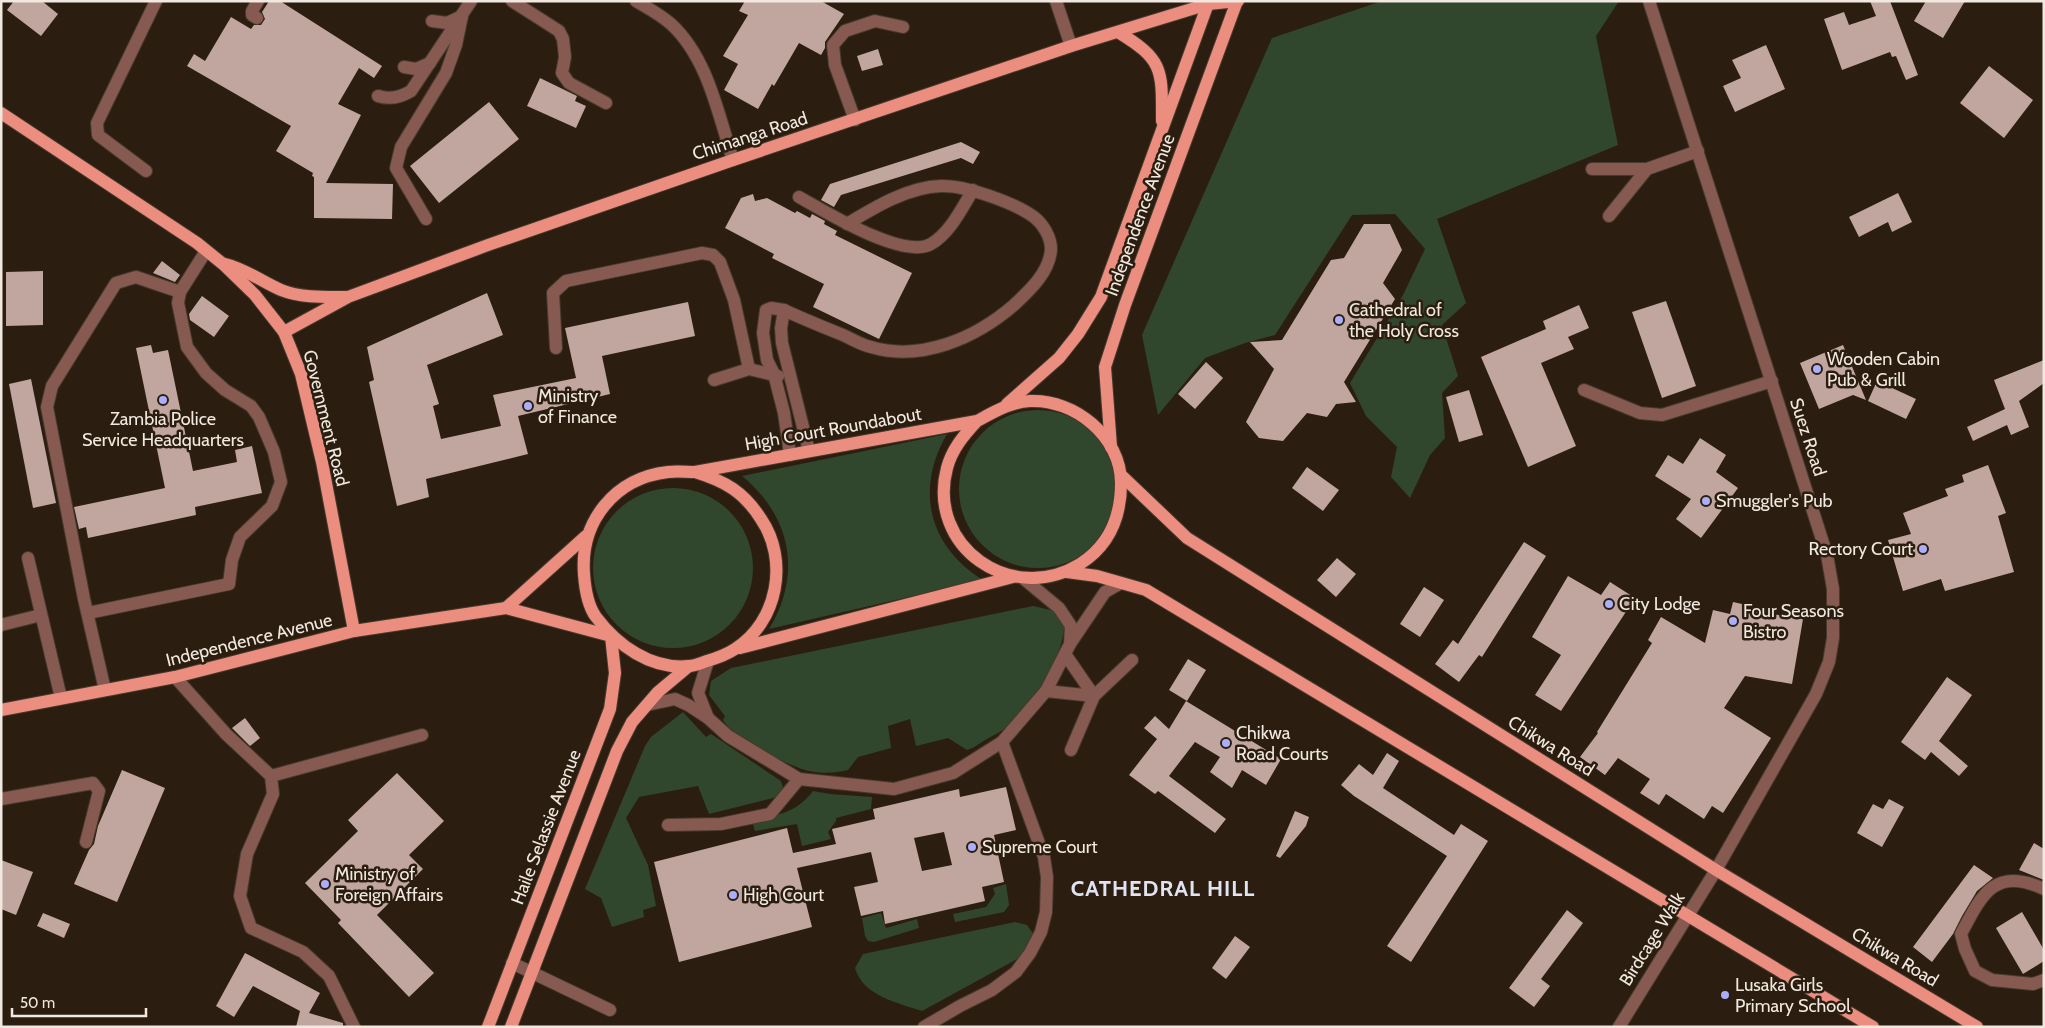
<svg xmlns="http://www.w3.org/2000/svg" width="2045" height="1028" font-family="Cabin,sans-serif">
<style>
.green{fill:#30472d}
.building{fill:#c0a69f;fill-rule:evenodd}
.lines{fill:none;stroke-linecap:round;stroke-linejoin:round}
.minor-casing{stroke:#473a2d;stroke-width:14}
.major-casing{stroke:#473a2d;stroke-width:14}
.minor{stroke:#865951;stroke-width:12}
.major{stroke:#ec8e7f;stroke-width:12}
.poi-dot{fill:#abaffb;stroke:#2b1e10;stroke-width:2}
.labels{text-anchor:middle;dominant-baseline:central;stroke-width:5;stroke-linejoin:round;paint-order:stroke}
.street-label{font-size:18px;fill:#f1e8df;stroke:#2b1e10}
.poi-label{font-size:18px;fill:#f1e8df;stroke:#2b1e10;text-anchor:start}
.district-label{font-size:22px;font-weight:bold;letter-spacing:1px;fill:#e1e3f2;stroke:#2b1e10}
</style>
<rect width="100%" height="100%" fill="#2b1e10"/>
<g class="green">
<polygon points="1382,1 1619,1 1596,36 1618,145 1437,219 1466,303 1442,325 1458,376 1442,393 1445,438 1430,455 1410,498 1391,477 1397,447 1366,416 1350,383 1403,295 1425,249 1395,214 1352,215 1275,335 1245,343 1205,358 1158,415 1142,335 1272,38"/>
<circle cx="1038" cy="489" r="79"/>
<path d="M947 434C915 489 928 546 983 580L769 629C802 575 792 517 742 476Z"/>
<circle cx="673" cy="568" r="80"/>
<path d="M1033 606 1055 611 1065 621C1063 660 1035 701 1007 727 1001 732 993 735 987 739 979 743 975 748 967 750L948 738 916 746 910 719 888 726 891 748 858 757 848 770C835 773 823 774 809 771 788 766 734 739 723 720L725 716 709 695 711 681 731 668Z"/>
<polygon points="683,712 706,737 711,734 781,781 783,788 777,797 709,814 698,786 639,797 626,818 648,865 656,906 643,910 644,917 612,927 601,898 585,889 645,746 651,737"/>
<path d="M813 791 830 794 872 797 871 809 836 818V821L828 832 831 839 802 846 797 824 755 831 752 821C778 815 796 813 813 791Z"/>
<polygon points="1006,884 1009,905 1004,912 955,922 953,914 986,907 995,894 993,888"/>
<polygon points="881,913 886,928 917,919 919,928 874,942 868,941 865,936 862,918"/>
<path d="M1015 922 1027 925 1034 935 1026 954 922 1011C898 1003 863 996 855 968L863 954Z"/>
</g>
<g class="building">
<polygon points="14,1 42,1 58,14 41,36 7,10"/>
<polygon points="269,1 280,1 382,66 374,78 359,68 338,104 361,115 326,183 393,184 392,219 314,218 314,177 312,176 313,173 276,151 291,126 187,66 194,54 205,61 231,17 251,29 254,25 261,25 265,19 262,12"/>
<polygon points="745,1 821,1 844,14 825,42 825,48 821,55 799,43 774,86 772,84 758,109 724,90 738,64 723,56 748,15 739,11"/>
<polygon points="1870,1 1890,1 1918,75 1906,80 1896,56 1892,57 1890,52 1842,70 1824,19 1844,12 1849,25 1876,16"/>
<polygon points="1926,1 1965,1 1943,38 1914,21"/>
<polygon points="1766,45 1785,89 1735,112 1723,86 1741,78 1732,60"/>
<polygon points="878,49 883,65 862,71 857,56"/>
<polygon points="1989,66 2033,100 2004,138 1960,103"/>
<polygon points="540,78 577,96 575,101 586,106 576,128 527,106"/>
<polygon points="489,102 519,139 439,203 410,166"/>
<polygon points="961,142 980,152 973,164 961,158 896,178 841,195 834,207 821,200 830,184"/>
<polygon points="1898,193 1912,222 1892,232 1888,222 1859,237 1849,217"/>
<polygon points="753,194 755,201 767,198 795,213 797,211 810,218 812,214 825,221 824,224 837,231 835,235 912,273 879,339 813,307 824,284 772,258 774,254 725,228 741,198"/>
<polygon points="1364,224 1390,224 1402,250 1383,283 1395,299 1344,382 1356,402 1336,404 1327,417 1307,413 1283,441 1259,438 1246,422 1274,369 1250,342 1282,340 1331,260 1344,258"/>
<polygon points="162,261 180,275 175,282 153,273"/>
<polygon points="43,271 43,325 6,326 6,272"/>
<polygon points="487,293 503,335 427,365 439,404 433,406 441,439 501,426 493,395 576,378 565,328 688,302 695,336 602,356 610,394 518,416 528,454 426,479 429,497 397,506 369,382 374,380 367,347"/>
<polygon points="202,296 229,316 214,337 190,320 189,314"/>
<polygon points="1666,301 1696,386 1662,398 1632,312"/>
<polygon points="1579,305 1589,328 1568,337 1574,349 1541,363 1576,446 1528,467 1481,357 1546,329 1543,321"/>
<polygon points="151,345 153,353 168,350 193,471 237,462 235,450 252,446 262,493 195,507 196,515 88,538 86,527 79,529 74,507 165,488 136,348"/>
<polygon points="1843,345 1866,400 1853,395 1819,409 1800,363"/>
<polygon points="2044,360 2044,383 2019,401 2029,427 2011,435 2007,425 1973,441 1967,427 2005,409 1994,380"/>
<polygon points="1206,362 1223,378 1195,409 1178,394"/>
<polygon points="31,379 56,503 33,508 9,384"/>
<polygon points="1877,381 1916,399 1906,419 1868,401"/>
<polygon points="1469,390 1483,435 1459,442 1446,397"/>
<polygon points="1700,438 1726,455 1716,472 1738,488 1701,538 1676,519 1691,499 1655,476 1668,455 1683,464"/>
<polygon points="1988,465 2006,513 1998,516 2014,572 1945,591 1941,579 1903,591 1888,540 1911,534 1903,513 1948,496 1945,489 1964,482 1962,475"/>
<polygon points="1307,467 1339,490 1323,511 1292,488"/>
<polygon points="1524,542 1546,556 1482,657 1479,655 1459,682 1435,664 1453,640 1458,644"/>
<polygon points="1337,558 1356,574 1336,597 1317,580"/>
<polygon points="1568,576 1601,595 1610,582 1635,598 1561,711 1535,695 1561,655 1532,637"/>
<polygon points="1424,587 1444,600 1420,637 1400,624"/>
<polygon points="1733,602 1760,608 1759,612 1803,619 1792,684 1745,676 1724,708 1771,738 1723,813 1712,806 1704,819 1666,794 1659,805 1640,793 1650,779 1618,758 1605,775 1580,757 1598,733 1597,732 1652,643 1648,640 1661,617 1705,643 1713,610 1730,614"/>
<polygon points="1188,659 1206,670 1187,701 1169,690"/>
<polygon points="1947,677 1972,695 1939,741 1968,766 1959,776 1931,752 1925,760 1901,742"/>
<polygon points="1186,701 1281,759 1266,785 1242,770 1232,788 1210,772 1220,757 1195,742 1169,776 1226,819 1215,833 1158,791 1155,794 1129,775 1157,739 1144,728 1155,716 1169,729"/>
<polygon points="245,718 260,738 250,746 232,728"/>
<polygon points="1387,753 1399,761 1383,788 1454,835 1461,824 1488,841 1411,962 1387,946 1447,856 1354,796 1341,785 1359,764 1373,775"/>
<polygon points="122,770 165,788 117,902 74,884 89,850 94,844 98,826"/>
<polygon points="397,773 444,821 409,855 423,869 377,915 434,973 409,997 338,923 341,920 305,883 358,831 348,820"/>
<path d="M1006 787 1016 830 994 835 1004 882 982 887 985 901 885 924 883 911 861 916 854 887 878 882 871 852 797 868 812 927 679 962 654 862 787 828 793 853 836 844 832 829 875 819 873 809 959 789 960 797ZM944 832 952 865 922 871 914 838Z"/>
<polygon points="1889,799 1904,807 1882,847 1857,833 1873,804 1883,809"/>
<polygon points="1295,811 1309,817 1306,826 1280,858 1276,856"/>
<polygon points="2034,843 2044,849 2044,880 2019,870"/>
<polygon points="1,860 33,872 16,915 1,909"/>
<polygon points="1974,865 1993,878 1977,891 1962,916 1953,934 1932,962 1913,947"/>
<polygon points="1567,910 1583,923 1541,979 1550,986 1534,1007 1509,988"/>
<polygon points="2022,912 2044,950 2044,961 2023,974 1996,928"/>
<polygon points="43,913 70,924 64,938 37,926"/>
<polygon points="1235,936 1250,947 1226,979 1212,968"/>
<polygon points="245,953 320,993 309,1013 343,1023 343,1027 296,1027 300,1011 253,986 234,1017 216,1006"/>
</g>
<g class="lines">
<defs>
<g id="minor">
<polyline points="512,1 559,31 563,39 565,57 562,73 569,83 606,103"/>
<path d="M636 1C648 8 661 15 671 24 708 58 718 114 733 160"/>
<polyline points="1056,1 1071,46"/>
<polyline points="257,18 252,15 252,11 258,1"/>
<polyline points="432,21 447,23 462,16"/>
<polyline points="404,67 416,69 430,63"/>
<path d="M378 96C390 100 401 97 411 91L471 1"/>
<polyline points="855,120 835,65 833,45 845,31 875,21 903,27"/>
<polyline points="1592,169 1647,169"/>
<polyline points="146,171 98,135 97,123 156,1"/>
<path d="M799 197C826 212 903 260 931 244 950 233 962 208 973 190"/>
<polyline points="1609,216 1647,169 1698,151"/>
<polyline points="426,219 396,168 401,147 446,73 456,45 462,16"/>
<polyline points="784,310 781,328 782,343 809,451"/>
<polyline points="556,348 553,293 566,281 702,253 713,255 720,262 734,300 749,369"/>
<polyline points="714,380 749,369 778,376"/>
<polyline points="1584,390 1640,413 1662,415 1772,381"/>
<path d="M790 455 784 413 774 374 767 360 763 333 766 310 771 308 784 310C803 319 823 327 843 335 852 339 861 345 871 347 921 362 976 338 1014 305 1029 291 1050 272 1051 249 1051 237 1043 224 1034 217 1015 203 965 185 941 186 908 187 875 207 847 224"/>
<polyline points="28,558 61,698"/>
<polyline points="1024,579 1059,608 1071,626 1070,644"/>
<polyline points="88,613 229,584 232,560 240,537 272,506 281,482 274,452 259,417 251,406 225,390 206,373 187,347 178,303 180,292 206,251"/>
<polyline points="1,625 41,615"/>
<polyline points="708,661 698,693 708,718"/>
<polyline points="175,677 226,734 271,776 273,794 247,854 240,896 251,928 303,952 329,976 354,1027"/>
<polyline points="105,690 84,599 47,407 52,386 116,283 136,277 180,292"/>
<polyline points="1046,691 1094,696 1065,654"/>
<polyline points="647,705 675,699 688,705 708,718 728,736 799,779 894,789 953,773 1002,742 1046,691 1070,644 1105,592 1121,583"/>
<polyline points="1071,750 1094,696 1132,660"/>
<polyline points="271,776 422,735"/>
<polyline points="1,799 93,783 99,791 86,842"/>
<polyline points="668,825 721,824 770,814 799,779"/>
<path d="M2044 889C1995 866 1982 894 1961 934L1965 949 1975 971 1992 980 2033 984 2044 980"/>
<polyline points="512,963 610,1010"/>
<polyline points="924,1027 960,1006 992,990 1016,972 1030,953 1041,932 1046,912 1047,877 1044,857 1002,742"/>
<polyline points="1619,1027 1716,870 1816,694 1829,662 1833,638 1833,589 1827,555 1649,1"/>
</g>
<g id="major">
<path d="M1118 32C1164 60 1162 70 1162 121"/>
<polyline points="1,113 197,243 223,264 255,295 284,332 301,374 322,462 354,631"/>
<path d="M225 264C246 269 262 282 281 290 301 298 325 297 346 297"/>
<polyline points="284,332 348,297 488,245 733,160 1071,46 1208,4 1238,1"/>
<polyline points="1007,404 1059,358 1078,334 1101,297 1209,1"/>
<polyline points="1111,447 1105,367 1125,305 1237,1"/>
<path d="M695 472C725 481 744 492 761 519 789 560 778 622 735 649 726 655 717 658 707 661 701 663 695 666 689 666 651 670 617 645 596 617 587 605 585 588 584 574 580 521 615 478 668 472 677 471 686 472 695 472L977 421C994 412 1010 402 1030 401 1075 399 1121 437 1121 483 1121 517 1110 545 1080 564 1012 606 926 547 947 468 952 449 964 435 977 421"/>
<polyline points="1121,475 1187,538 1716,870 1977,1027"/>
<polyline points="1067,572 1097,576 1146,590 1873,1027"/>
<polyline points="506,608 586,536"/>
<polyline points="740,648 1013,577"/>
<polyline points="1,710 175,677 354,631 506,608 611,636"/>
<polyline points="488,1027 610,709 615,673 611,636"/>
<polyline points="511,1027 617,751 632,722 658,692 689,666"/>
</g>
</defs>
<use href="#minor" class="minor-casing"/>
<use href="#major" class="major-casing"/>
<use href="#minor" class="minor"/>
<use href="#major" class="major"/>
</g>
<g class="poi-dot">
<circle cx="1339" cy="320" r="5"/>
<circle cx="1817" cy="369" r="5"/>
<circle cx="163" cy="400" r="5"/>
<circle cx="528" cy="406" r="5"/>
<circle cx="1706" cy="501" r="5"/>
<circle cx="1923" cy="549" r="5"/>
<circle cx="1609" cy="604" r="5"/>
<circle cx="1733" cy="621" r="5"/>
<circle cx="1226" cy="743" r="5"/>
<circle cx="972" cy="847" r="5"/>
<circle cx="325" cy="884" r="5"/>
<circle cx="733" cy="895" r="5"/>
<circle cx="1725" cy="995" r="5"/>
</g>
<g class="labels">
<g class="street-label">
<text transform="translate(750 136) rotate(-18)">Chimanga Road</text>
<text transform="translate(1140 215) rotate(-70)">Independence Avenue</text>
<text transform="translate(326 418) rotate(76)">Government Road</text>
<text transform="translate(833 429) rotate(-10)">High Court Roundabout</text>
<text transform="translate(1808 437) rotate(72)">Suez Road</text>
<text transform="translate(249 640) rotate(-14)">Independence Avenue</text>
<text transform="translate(1551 746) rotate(32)">Chikwa Road</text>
<text transform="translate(546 827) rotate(-69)">Haile Selassie Avenue</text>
<text transform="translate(1652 939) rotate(-58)">Birdcage Walk</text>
<text transform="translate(1895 957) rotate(31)">Chikwa Road</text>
</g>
<g class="poi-label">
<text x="1349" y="310">Cathedral of<tspan x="1349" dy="21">the Holy Cross</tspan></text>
<text x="1827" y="359">Wooden Cabin<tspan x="1827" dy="21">Pub &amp; Grill</tspan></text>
<text x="538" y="396">Ministry<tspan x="538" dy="21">of Finance</tspan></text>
<text x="163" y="419" text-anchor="middle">Zambia Police<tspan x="163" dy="21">Service Headquarters</tspan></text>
<text x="1716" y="501">Smuggler's Pub</text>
<text x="1913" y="549" text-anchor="end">Rectory Court</text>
<text x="1619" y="604">City Lodge</text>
<text x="1743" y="611">Four Seasons<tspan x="1743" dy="21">Bistro</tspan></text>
<text x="1236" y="733">Chikwa<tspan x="1236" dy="21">Road Courts</tspan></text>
<text x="982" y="847">Supreme Court</text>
<text x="335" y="874">Ministry of<tspan x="335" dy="21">Foreign Affairs</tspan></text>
<text x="743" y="895">High Court</text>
<text x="1735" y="985">Lusaka Girls<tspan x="1735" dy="21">Primary School</tspan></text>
</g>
<g class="district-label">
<text x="1163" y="888">CATHEDRAL HILL</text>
</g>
</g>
<rect width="2045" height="1028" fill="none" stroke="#f1e8df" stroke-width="5"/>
<path d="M12 1008v8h134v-8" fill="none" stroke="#f1e8df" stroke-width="2.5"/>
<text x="20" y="1008" font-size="15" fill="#f1e8df" stroke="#2b1e10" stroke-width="4" paint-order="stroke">50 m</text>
</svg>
